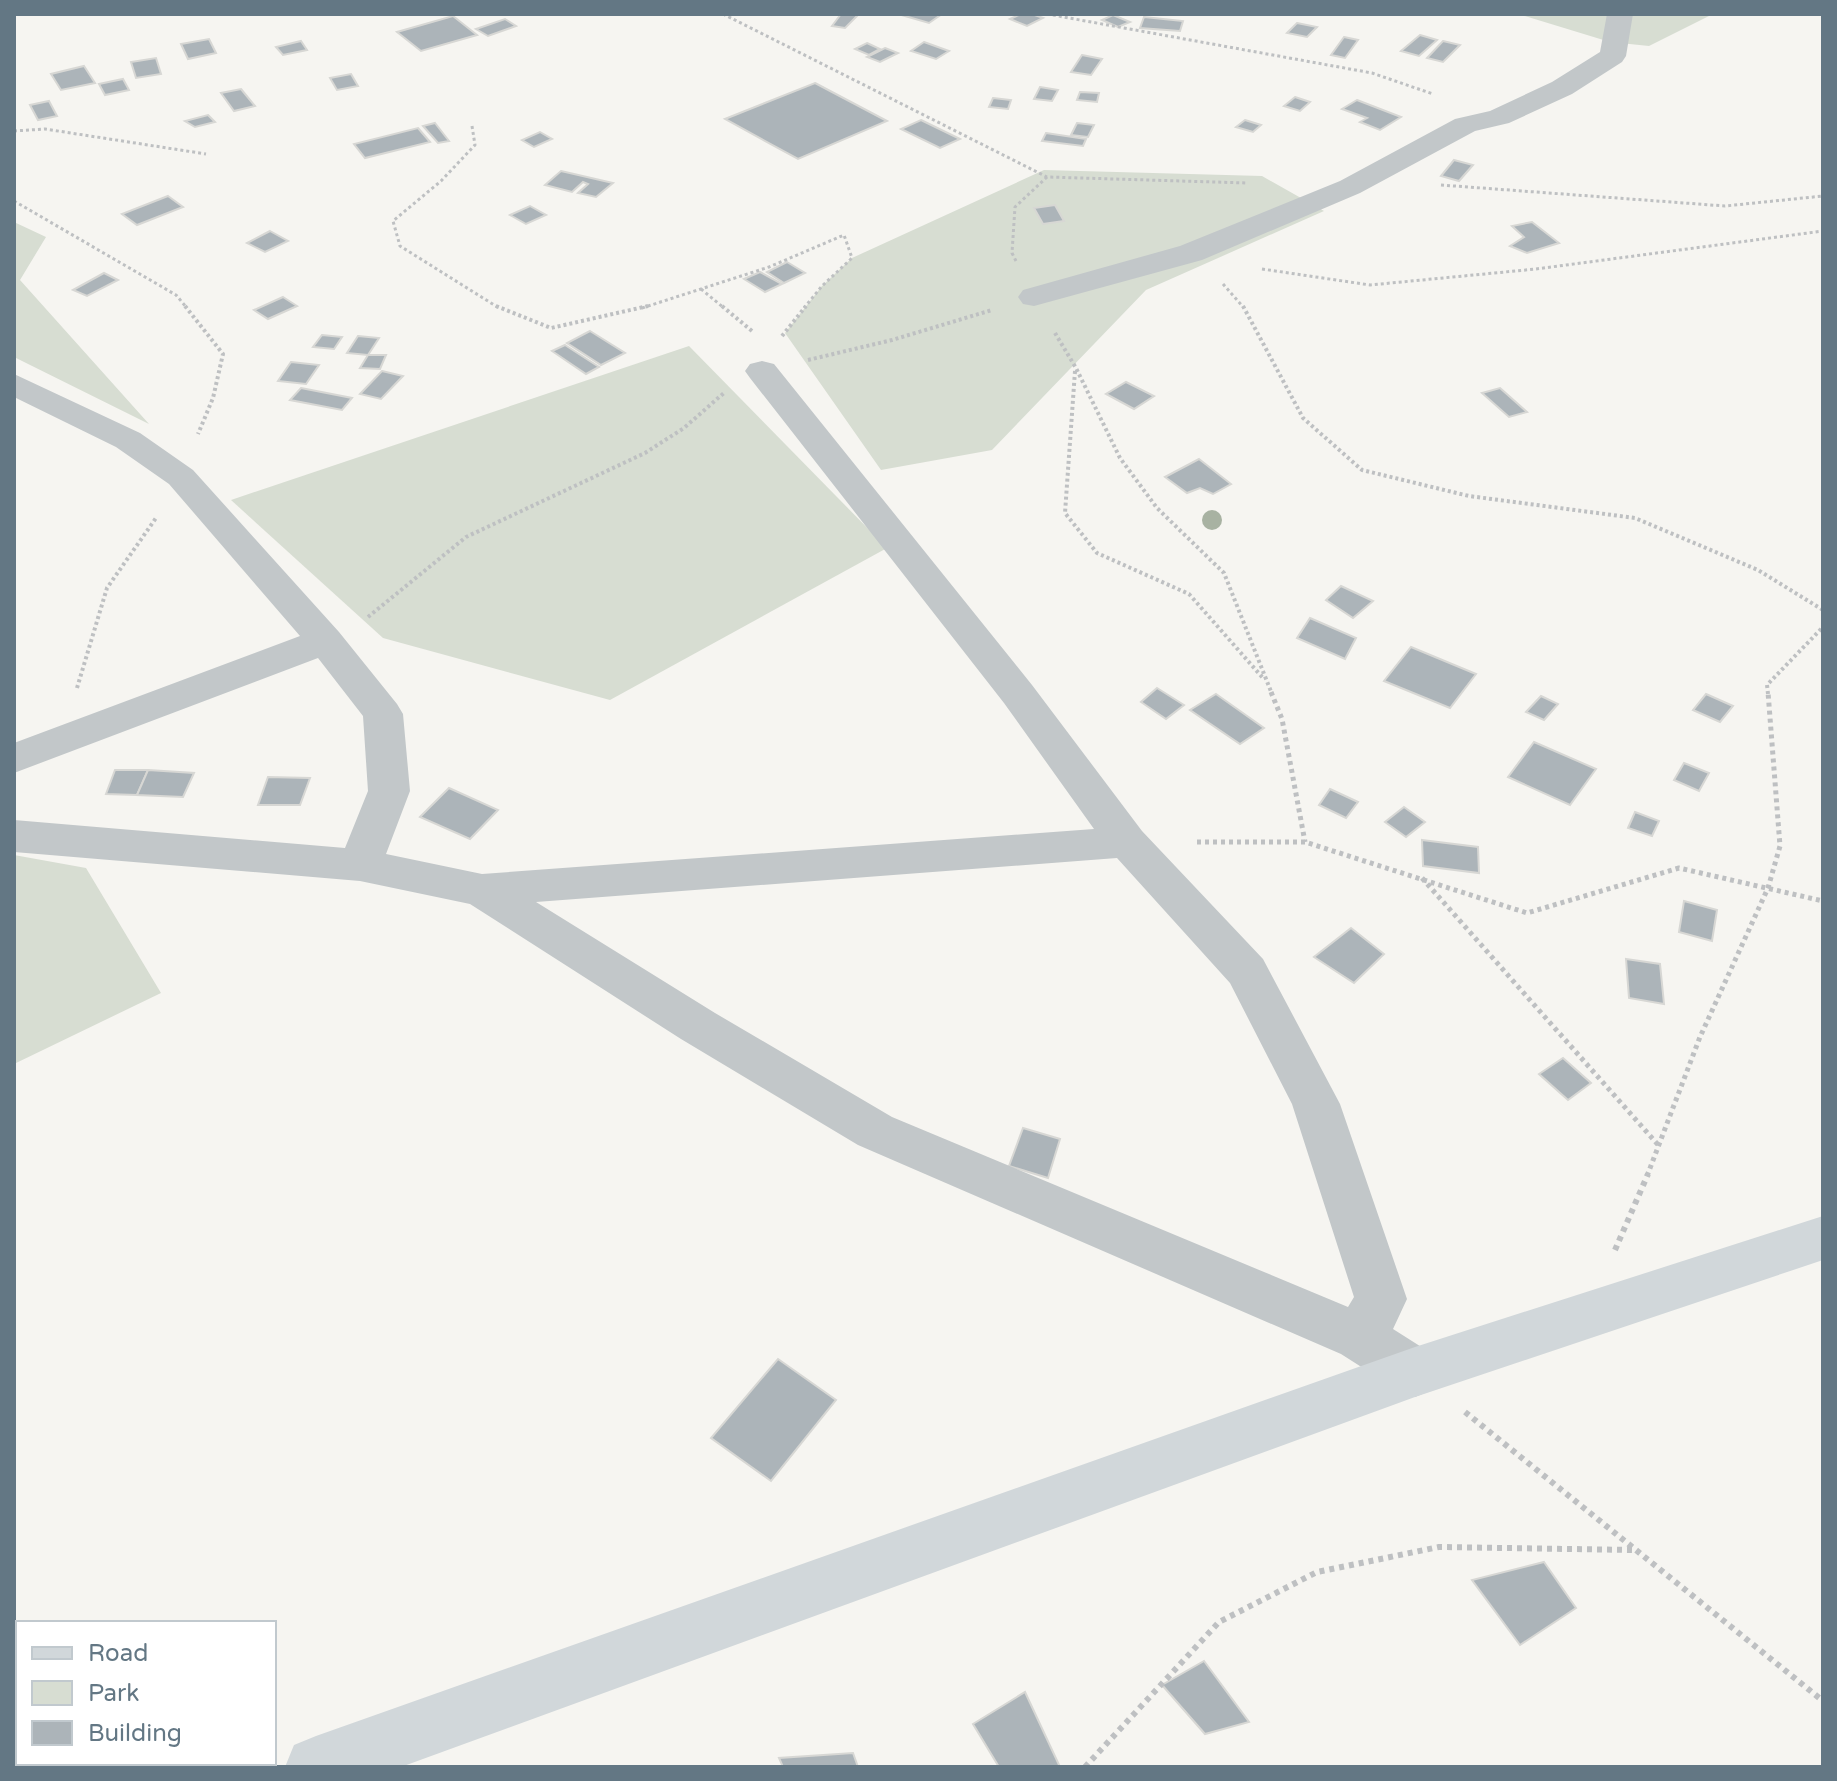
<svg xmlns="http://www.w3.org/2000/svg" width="1837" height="1781" font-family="'Varela Round',sans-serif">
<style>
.green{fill:#d7ddd2}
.building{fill:#acb4b9;stroke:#d7d7d4;stroke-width:2}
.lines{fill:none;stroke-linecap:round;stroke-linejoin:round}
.path-far3{stroke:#bec0c2;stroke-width:3;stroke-dasharray:3 3;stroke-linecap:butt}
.path-far2{stroke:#bec0c2;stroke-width:4;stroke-dasharray:3 3;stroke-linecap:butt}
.path-far1{stroke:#bec0c2;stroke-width:5;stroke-dasharray:4 4;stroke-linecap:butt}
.path{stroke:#bec0c2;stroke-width:6;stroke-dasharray:5 5;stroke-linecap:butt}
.street{fill:#c2c7c9;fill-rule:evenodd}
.secondary{fill:#d1d7da;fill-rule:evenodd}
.tree{fill:#a8b2a2}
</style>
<rect width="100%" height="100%" fill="#f6f5f1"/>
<g class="green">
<polygon points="1518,14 1713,14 1649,46 1610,42"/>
<polygon points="1044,170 1262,176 1324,211 1146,290 992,450 881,470 785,333 822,286 852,258"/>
<polygon points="14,222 46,237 20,280 149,424 14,357"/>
<polygon points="689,346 887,548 610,700 383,638 231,500"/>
<polygon points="14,855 86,868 161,993 14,1064"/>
</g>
<g class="building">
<polygon points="841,14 859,14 845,28 832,26"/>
<polygon points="898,14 942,14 929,23"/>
<polygon points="1021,14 1032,14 1043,18 1027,26 1010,19"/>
<polygon points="1113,15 1130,22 1118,27 1102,20"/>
<polygon points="453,16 477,35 421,51 397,32"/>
<polygon points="1144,17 1183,21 1180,31 1140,28"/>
<polygon points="505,19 516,26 488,36 476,29"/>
<polygon points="1297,23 1317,27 1307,37 1287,33"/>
<polygon points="1420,35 1437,40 1419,56 1401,51"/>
<polygon points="1344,37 1358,40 1345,58 1331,55"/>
<polygon points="209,39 216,53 188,59 181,44"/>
<polygon points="301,41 307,50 283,55 276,47"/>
<polygon points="1443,41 1460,45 1443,62 1427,58"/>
<polygon points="924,42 949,51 936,59 911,51"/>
<polygon points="867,43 880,49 869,55 855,49"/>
<polygon points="885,48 898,53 880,62 867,57"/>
<polygon points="1082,55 1102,59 1091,75 1071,72"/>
<polygon points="156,58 161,74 136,78 131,62"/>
<polygon points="84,66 95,83 61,90 51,74"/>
<polygon points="351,74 358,86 337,90 330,78"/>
<polygon points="123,79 129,90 105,95 99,84"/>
<polygon points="815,83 887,121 798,159 725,119"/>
<polygon points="1040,87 1058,90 1052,101 1034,99"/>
<polygon points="241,89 255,106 234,111 221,93"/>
<polygon points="1080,92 1099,93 1097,102 1077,100"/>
<polygon points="1295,97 1310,102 1300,111 1284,106"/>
<polygon points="993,98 1011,100 1008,109 989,107"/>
<polygon points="1357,100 1401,117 1380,130 1360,122 1367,118 1342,109"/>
<polygon points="49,101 57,116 38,120 30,105"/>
<polygon points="208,115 215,122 195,127 185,121"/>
<polygon points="921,120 960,139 940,148 901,129"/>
<polygon points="1245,120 1261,125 1253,132 1236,127"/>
<polygon points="435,123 449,141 438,143 423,126"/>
<polygon points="1077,123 1094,125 1088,137 1071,135"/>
<polygon points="418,128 430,142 365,158 354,144"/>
<polygon points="540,132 552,139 534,147 522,140"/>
<polygon points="1046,133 1086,139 1083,146 1042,141"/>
<polygon points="1454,160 1473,165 1459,181 1441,176"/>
<polygon points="561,171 613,183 596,197 578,193 588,184 583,182 572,192 545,185"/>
<polygon points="168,196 183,207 137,225 122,214"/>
<polygon points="1055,205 1064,221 1043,224 1034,208"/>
<polygon points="530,206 546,215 526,224 510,215"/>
<polygon points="1532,222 1559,243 1527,253 1510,246 1524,237 1512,226"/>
<polygon points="270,231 288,241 265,252 247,243"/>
<polygon points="787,262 805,273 784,283 767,272"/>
<polygon points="760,272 782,284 765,292 744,279"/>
<polygon points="104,273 118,280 87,296 73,290"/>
<polygon points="283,297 297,306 268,319 254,310"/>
<polygon points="590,331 625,353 601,365 567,343"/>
<polygon points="322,335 342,337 334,349 313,347"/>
<polygon points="358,336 379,338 368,355 347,353"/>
<polygon points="565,345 599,367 586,374 552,351"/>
<polygon points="368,355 386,355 380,369 360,368"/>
<polygon points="291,362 319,365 306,384 278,381"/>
<polygon points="382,371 403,376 381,399 360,394"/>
<polygon points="1126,382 1154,396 1134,409 1106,394"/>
<polygon points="301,388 352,398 342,410 290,400"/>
<polygon points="1500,388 1527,412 1509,417 1482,393"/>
<polygon points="1199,459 1231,484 1213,494 1200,488 1187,493 1165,477"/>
<polygon points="1341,586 1373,601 1353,618 1326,600"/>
<polygon points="1310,618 1356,638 1345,659 1297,638"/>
<polygon points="1411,647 1476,674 1450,708 1384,681"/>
<polygon points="1157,688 1184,705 1166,719 1141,702"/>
<polygon points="1216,694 1264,728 1240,744 1190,710"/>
<polygon points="1706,694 1733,706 1720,722 1693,710"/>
<polygon points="1541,696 1558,704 1544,720 1526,712"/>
<polygon points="1534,742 1596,769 1570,805 1508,777"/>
<polygon points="1684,763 1709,773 1699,791 1674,780"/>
<polygon points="115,770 148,770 137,795 106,794"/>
<polygon points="148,770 194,773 183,797 137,795"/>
<polygon points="268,777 310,778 300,805 258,805"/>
<polygon points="449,788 498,810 470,839 420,817"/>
<polygon points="1330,789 1358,802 1346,818 1319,805"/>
<polygon points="1404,807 1425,822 1406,837 1385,822"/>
<polygon points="1635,812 1659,821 1652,836 1628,828"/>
<polygon points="1422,840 1478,847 1479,873 1423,866"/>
<polygon points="1684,901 1717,910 1712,941 1679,932"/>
<polygon points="1351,928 1384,954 1354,983 1314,957"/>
<polygon points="1626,959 1660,964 1664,1004 1629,998"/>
<polygon points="1563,1058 1591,1083 1568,1100 1539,1074"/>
<polygon points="1023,1128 1060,1139 1048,1178 1009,1166"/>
<polygon points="778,1359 836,1400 771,1481 711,1438"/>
<polygon points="1544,1562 1576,1608 1520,1645 1472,1580"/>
<polygon points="1204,1661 1249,1722 1205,1734 1162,1685"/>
<polygon points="1025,1692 1060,1767 999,1767 973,1724"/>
<polygon points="853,1753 858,1767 783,1767 779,1758"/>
</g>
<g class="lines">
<g class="path-far3">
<polyline points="723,14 1047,177 1248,183"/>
<polyline points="1047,14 1372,73 1433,94"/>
<polyline points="472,126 475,145 441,181 393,221 400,246 499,308"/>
<polyline points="14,131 45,129 206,154"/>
<polyline points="1441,185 1725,206 1823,196"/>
<polyline points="14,201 176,295 187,308"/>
<polyline points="1016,261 1012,253 1015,207 1047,177"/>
<polyline points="1262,269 1370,285 1536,269 1823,231"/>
<polyline points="1223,284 1244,308"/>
<polyline points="701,289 724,308"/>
<polyline points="642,308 769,267 844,235 852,258 822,286 804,308"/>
</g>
<g class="path-far2">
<polyline points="185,306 223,354 213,398 198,434"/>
<polyline points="496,306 551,328 648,306"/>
<polyline points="722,306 752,331"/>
<polyline points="1243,306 1303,418 1362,470 1469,496 1635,518 1758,570 1823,610"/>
<polyline points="1055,333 1076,368 1120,458 1157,508 1224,573 1272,694"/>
<polyline points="782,336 806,306"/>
<polyline points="808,360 892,340 992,310"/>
<polyline points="1075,371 1065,513 1097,553 1189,594 1263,678"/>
<polyline points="368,617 466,537 645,453 684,428 725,392"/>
<polyline points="77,688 107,588 156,518"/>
<polyline points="1768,694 1767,685 1823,627"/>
</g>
<g class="path-far1">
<polyline points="1271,692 1282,719 1305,842"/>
<polyline points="1197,842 1305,842 1527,913 1679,868 1823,901"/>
<polyline points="1422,878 1660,1147"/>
<polyline points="1647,1176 1700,1037 1768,888 1780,846 1768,692"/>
</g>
<g class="path">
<polyline points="1615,1250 1648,1174"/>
<polyline points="1465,1412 1823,1701"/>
<polyline points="1085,1767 1219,1622 1317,1572 1439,1547 1635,1550"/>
</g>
<g class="street">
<polygon points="1607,14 1633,14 1626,56 1622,62 1572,94 1509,123 1475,131 1360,193 1202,260 1034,306 1023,304 1018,297 1023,290 1180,246 1340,181 1455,119 1490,111 1552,82 1600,52"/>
<path d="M762 361 774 364 1032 685 1142 831 1263 959 1340 1104 1407 1299 1393 1329 1434 1355 1442 1372 1434 1389 1415 1397 1396 1389 1341 1354 858 1145 681 1039 470 904 360 881 14 852V820L345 848 368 791 363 716 318 658 14 773V743L300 636 169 484 116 447 14 397V374L140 433 193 470 339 632 397 704 403 714 410 791 386 854 482 874 1094 829 1004 703 750 378 745 371 750 364ZM1117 858 1230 983 1292 1104 1354 1297 1348 1307 892 1117 715 1013 536 902Z"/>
</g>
<polygon class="secondary" points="1823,1216 1823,1260 1415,1397 401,1767 285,1767 294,1745 316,1736 1415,1347"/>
</g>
<circle class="tree" cx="1212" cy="520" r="10"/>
<rect width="1837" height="1781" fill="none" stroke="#637784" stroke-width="32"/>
<rect x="16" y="1621" width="260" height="144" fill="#ffffff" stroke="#c1c9ce" stroke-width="2"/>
<rect x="32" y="1647" width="40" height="12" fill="#d1d7da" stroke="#c1c9ce" stroke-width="2"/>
<text x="88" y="1661" font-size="24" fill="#637784">Road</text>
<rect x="32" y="1681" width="40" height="24" fill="#d7ddd2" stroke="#c1c9ce" stroke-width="2"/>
<text x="88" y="1701" font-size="24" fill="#637784">Park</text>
<rect x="32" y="1721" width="40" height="24" fill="#acb4b9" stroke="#c1c9ce" stroke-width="2"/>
<text x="88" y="1741" font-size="24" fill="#637784">Building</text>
</svg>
